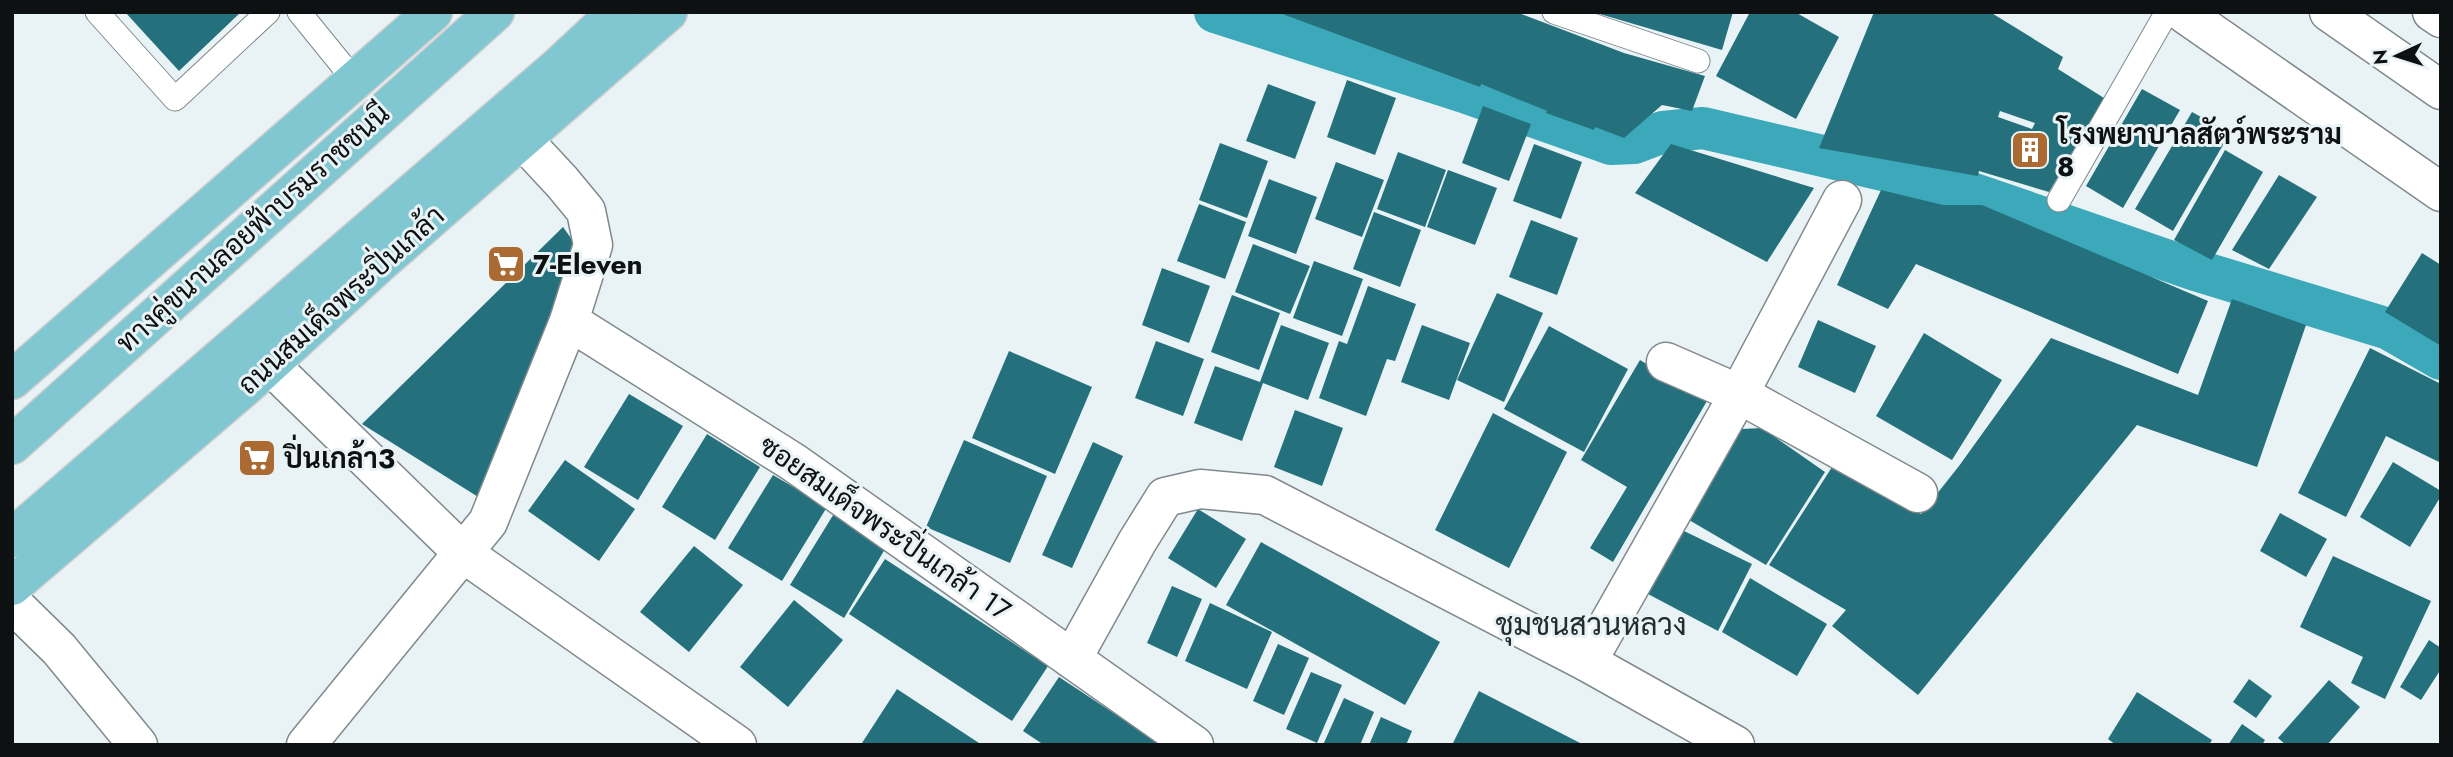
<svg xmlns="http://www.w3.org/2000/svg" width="2453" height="757" font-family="Jost,Sarabun,sans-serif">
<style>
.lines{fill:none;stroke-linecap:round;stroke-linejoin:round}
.canal{stroke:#3ba9ba;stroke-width:42}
.building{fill:#24717d;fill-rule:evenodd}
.lane-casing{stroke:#80898b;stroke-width:25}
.street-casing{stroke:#80898b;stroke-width:41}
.secondary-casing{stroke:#80898b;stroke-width:41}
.primary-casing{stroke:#cfcfd0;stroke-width:41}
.lane{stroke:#fff;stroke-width:23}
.street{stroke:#fff;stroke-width:38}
.secondary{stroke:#fff;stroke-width:38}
.primary{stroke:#81c7d1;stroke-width:38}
.labels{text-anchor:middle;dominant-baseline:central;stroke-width:6;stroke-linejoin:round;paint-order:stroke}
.poi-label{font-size:28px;font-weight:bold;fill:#0e1112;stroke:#e9f3f5;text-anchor:start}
.street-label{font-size:28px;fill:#0e1112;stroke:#e9f3f5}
.neighbourhood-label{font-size:30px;fill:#232b2d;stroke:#e9f3f5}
</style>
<rect width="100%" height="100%" fill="#e9f3f5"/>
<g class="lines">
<polyline class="canal" points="1215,12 1464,92 1611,144 1634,143 1663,132 1703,128 1951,186 2195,270 2389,329 2441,359"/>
</g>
<g class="building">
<polygon points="125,12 241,12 179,71"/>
<polygon points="1277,12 1516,12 1624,53 1705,76 1692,111 1662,105 1624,138 1595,127 1594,130 1546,113 1547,111 1481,84 1480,87"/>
<polygon points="1593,12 1733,12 1722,50"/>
<polygon points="1750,12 1795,12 1839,37 1796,119 1716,76"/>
<path d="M1874 12H1990L2063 57 2058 69 2104 98 2049 192 1979 171 1978 176 1819 148ZM2000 111 2035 123 2032 129 1998 117Z"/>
<polygon points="1347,80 1396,98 1375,155 1327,137"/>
<polygon points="1268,84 1316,102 1295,159 1246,141"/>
<polygon points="2142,89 2180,110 2123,208 2086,186"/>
<polygon points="1483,106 1531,124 1509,181 1462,163"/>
<polygon points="2192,112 2230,133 2173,231 2135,209"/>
<polygon points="1220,143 1268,161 1247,218 1199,200"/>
<polygon points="1534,144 1582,162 1561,219 1513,201"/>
<polygon points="1671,144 1814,188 1767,262 1635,193"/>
<polygon points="2225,150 2263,172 2212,260 2174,240"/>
<polygon points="1398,152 1446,170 1425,227 1377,209"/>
<polygon points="1336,162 1384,180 1362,237 1315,219"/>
<polygon points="1448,170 1497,188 1475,245 1427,227"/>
<polygon points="2279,175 2317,197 2269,269 2232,250"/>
<polygon points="1269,179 1317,197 1296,254 1248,236"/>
<polygon points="1881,190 1943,205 1982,205 2208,301 2178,374 1916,264 1888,309 1837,285"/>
<polygon points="1199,204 1246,222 1225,279 1177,261"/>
<polygon points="1374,212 1421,230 1400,287 1353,269"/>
<polygon points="1531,220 1578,238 1557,295 1509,277"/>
<polygon points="563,227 583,255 483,500 362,424"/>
<polygon points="1253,244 1310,266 1290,314 1235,292"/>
<polygon points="2422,253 2441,265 2441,346 2385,312"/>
<polygon points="1314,261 1363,279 1342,336 1293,318"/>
<polygon points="1162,268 1210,286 1189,343 1142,325"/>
<polygon points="1368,286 1416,304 1395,361 1387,359 1366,416 1319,398 1339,341 1347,344"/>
<polygon points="1497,293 1543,313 1504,402 1457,380"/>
<polygon points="1232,295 1280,313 1259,370 1211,352"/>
<polygon points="2232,299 2306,325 2257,467 2137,425 1918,695 1832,626 1846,610 1769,565 1834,464 1921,514 1959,466 2051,338 2198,395"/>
<polygon points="1818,320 1876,346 1855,393 1798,367"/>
<polygon points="1281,325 1329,343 1308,400 1263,383 1242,441 1194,423 1215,366 1260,382"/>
<polygon points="1422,325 1470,343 1449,400 1401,382"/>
<polygon points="1549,326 1628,369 1584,452 1504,409"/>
<polygon points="1924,333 2002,380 1952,460 1876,416"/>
<polygon points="1156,341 1204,359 1183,416 1135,398"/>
<polygon points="2370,348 2441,384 2441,463 2386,436 2346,517 2298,493"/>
<polygon points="1009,351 1092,387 1055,474 972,438"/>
<polygon points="1640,360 1707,401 1613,562 1590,548 1627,487 1581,460"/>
<polygon points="629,394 683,426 638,500 584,467"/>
<polygon points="1295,410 1343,428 1322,486 1274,467"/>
<polygon points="1493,413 1567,452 1509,568 1435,530"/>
<polygon points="1762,428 1825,472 1766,565 1689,520 1742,429"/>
<polygon points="707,434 760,467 715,540 662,507"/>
<polygon points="964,440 1047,476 1010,563 926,527"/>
<polygon points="1093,442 1123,456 1072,568 1042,555"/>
<polygon points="565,460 635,509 599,561 528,511"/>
<polygon points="2393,462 2441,491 2441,496 2410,547 2360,517"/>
<polygon points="773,475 827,507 782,581 728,548"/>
<polygon points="1198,509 1246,539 1216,588 1168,558"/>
<polygon points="835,512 888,544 844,618 790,585"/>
<polygon points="2280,513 2327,539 2306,577 2260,551"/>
<polygon points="1682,530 1752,564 1718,631 1648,594"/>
<polygon points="1261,542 1440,642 1405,705 1226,605"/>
<polygon points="694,546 743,585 689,652 640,612"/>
<polygon points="2333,556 2431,601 2385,699 2351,683 2363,657 2300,627"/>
<polygon points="885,559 1048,666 1012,721 849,614"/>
<polygon points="1750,578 1827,624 1797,676 1722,632"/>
<polygon points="1172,586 1202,599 1177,657 1147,643"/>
<polygon points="794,600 843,640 788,707 740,667"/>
<polygon points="1210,603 1272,632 1247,689 1185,661"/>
<polygon points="2429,640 2441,648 2441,669 2421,700 2400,687"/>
<polygon points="1278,644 1309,658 1284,715 1253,701"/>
<polygon points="1311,672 1342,685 1317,743 1286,729"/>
<polygon points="1059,677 1162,745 1044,745 1023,731"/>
<polygon points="2249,679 2272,696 2256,718 2233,702"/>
<polygon points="2329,680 2360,707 2327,745 2286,745 2278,738"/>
<polygon points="897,689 982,745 864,745 862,743"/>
<polygon points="1479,691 1584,745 1452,745"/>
<polygon points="2137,692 2212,740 2209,745 2116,745 2108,739"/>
<polygon points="1344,698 1374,712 1360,745 1323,745"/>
<polygon points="1381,717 1412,731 1406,745 1369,745"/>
<polygon points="2242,724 2265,740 2262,745 2228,745"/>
</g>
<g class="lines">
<defs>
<g id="lane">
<polyline points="97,12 175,99 268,12"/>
<polyline points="299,12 355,81"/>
<polyline points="1554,12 1698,61"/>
<polyline points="2059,200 2167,12"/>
</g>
<g id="street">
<polyline points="569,321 793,462 1194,745"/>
<polyline points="1666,362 1739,394 1918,493"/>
<polyline points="269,364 463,553 737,745"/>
<polyline points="12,603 59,649 138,745"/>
<polyline points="1072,659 1137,542 1165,497 1200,489 1265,495 1587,662 1735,745"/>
<polyline points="1587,662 1739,394 1842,200"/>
<polyline points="306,745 488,522 569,321 593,245 586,211 562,182 522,139"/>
</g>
<g id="secondary">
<polyline points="2182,12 2441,192"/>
<polyline points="2329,12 2441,90"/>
<polyline points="2432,12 2441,18"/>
</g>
<g id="primary">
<polyline points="12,380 433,12"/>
<polyline points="12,445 495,12"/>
<polyline points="12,538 558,67 617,12"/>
<polyline points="12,586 247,385 381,262 668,12"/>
</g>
</defs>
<use href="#lane" class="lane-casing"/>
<use href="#street" class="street-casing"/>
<use href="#secondary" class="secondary-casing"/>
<use href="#primary" class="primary-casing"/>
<use href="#lane" class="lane"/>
<use href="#street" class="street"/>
<use href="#secondary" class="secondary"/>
<use href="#primary" class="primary"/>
</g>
<defs>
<symbol id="building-square" viewBox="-11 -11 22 22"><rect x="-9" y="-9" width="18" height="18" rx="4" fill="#aa6a32" stroke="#e9f3f5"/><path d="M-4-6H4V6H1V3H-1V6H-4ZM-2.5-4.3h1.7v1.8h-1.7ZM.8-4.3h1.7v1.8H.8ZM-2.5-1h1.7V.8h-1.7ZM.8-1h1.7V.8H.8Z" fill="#fff"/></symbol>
<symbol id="supermarket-square" viewBox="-11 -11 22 22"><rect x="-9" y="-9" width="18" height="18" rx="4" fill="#aa6a32" stroke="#e9f3f5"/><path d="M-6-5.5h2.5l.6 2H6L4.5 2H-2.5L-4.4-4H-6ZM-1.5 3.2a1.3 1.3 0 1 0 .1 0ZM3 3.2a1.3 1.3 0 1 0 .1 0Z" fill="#fff"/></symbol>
</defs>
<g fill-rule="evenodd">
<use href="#building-square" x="2008" y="128" width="44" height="44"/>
<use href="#supermarket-square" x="484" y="242" width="44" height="44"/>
<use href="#supermarket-square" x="235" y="436" width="44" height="44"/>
</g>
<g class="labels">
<g class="poi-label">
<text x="2057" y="134">โรงพยาบาลสัตว์พระราม<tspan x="2057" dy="32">8</tspan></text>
<text x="533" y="264">7-Eleven</text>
<text x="284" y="458">ปิ่นเกล้า3</text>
</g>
<g class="street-label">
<text transform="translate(253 228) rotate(-42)">ทางคู่ขนานลอยฟ้าบรมราชชนนี</text>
<text transform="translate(341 300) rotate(-42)">ถนนสมเด็จพระปิ่นเกล้า</text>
<text transform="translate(885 528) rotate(35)">ซอยสมเด็จพระปิ่นเกล้า 17</text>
</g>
<g class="neighbourhood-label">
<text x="1591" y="624">ชุมชนสวนหลวง</text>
</g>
</g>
<rect width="2453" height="757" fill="none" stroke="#0e1112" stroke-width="28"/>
<g transform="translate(2397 56) rotate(266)" stroke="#e9f3f5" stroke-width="5" paint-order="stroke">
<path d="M0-5L12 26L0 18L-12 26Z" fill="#0e1112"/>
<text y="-10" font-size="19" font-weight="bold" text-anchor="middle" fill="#0e1112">N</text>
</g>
</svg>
